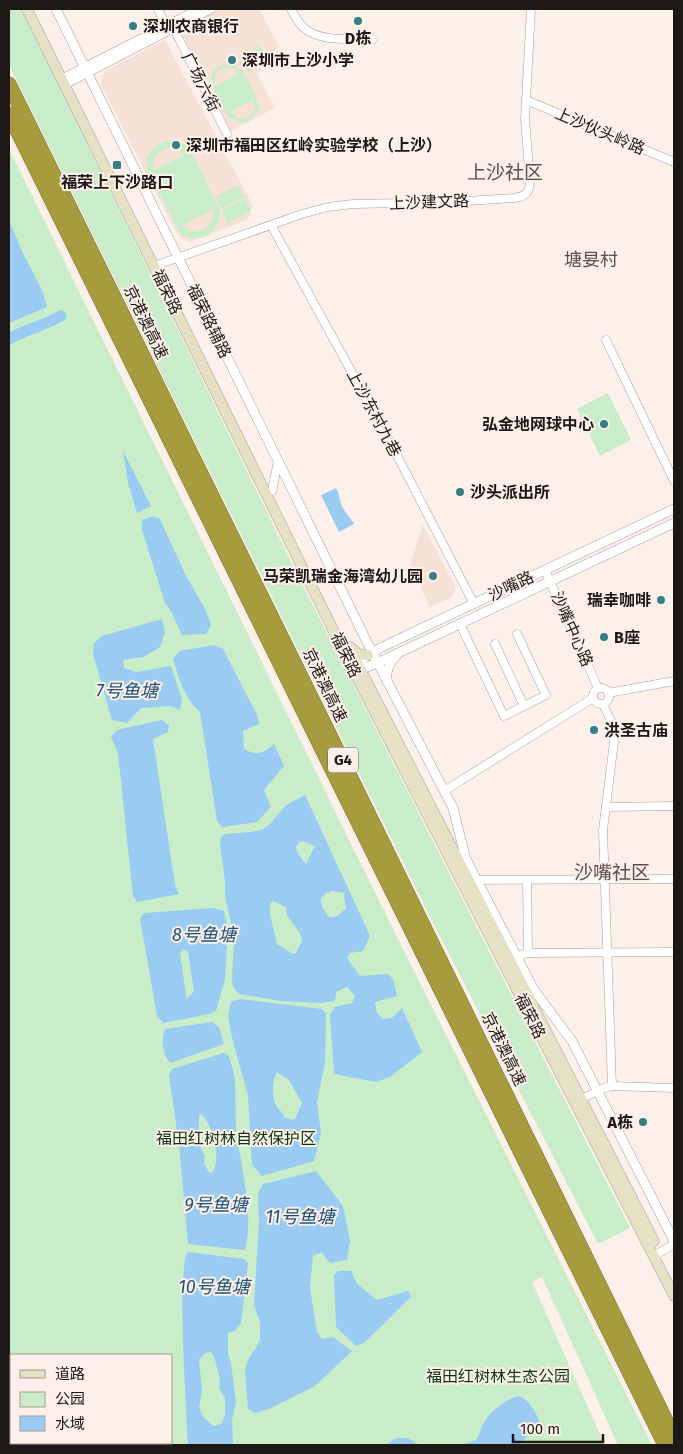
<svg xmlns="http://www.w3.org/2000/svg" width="683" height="1454" font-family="'Fira Sans','Noto Sans SC',sans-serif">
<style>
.built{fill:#f6e1d7}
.green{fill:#c8edc8;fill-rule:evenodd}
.water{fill:#9acbf3;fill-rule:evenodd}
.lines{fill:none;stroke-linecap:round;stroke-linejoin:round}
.river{stroke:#9acbf3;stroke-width:11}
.minor-casing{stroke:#aa9d98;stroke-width:9}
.tertiary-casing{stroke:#aa9d98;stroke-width:10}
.secondary-casing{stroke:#aa9d98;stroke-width:11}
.motorway-casing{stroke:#776e2f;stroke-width:15}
.minor{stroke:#fff;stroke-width:8}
.tertiary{stroke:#fff;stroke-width:9}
.secondary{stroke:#e5e1c5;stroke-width:10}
.motorway{stroke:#a79c3d;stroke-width:14}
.poi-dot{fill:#367e86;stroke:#fdf0ea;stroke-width:2}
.labels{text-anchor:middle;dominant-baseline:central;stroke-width:4;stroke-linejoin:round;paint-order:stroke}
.shield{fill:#fdf0ea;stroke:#605956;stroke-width:1}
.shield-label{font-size:15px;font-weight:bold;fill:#1d1816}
.poi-label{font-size:16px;font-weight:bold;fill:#1d1816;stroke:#fdf0ea;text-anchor:start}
.street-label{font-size:16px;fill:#1d1816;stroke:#fdf0ea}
.park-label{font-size:16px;fill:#08380e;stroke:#fdf0ea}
.neighbourhood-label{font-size:18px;fill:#5a4f4a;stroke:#fdf0ea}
.water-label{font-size:18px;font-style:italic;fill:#1d5379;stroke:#fdf0ea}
.quarter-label{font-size:19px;fill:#5a4f4a;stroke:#fdf0ea}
</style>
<rect width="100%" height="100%" fill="#fdf0ea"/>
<g class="built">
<polygon points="216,9 259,9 279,46 257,74 275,108 231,131 180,29"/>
<polygon points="165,40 253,206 247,220 189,242 178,236 100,83 105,71"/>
<polygon points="423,525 456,587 452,597 430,607 410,565"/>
</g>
<g class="green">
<polygon points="9,9 21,9 303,586 630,1228 598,1244 430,917 9,65"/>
<polygon points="258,45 268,54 249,73 240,63"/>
<path d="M224 64C230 63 235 64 239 68 247 75 260 100 258 111L250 121C245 123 240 124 235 121 227 118 224 109 221 102 213 88 202 72 224 64ZM228 67 235 69 239 74 216 86C212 76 218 68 228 67ZM253 100 255 110 248 118 238 119 230 112Z"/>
<path d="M173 140 184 144 191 151 220 211C222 234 195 247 179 232L146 168C145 151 158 142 173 140ZM173 147 180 150 184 155 154 170C150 156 161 149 173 147ZM212 210C216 224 203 233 190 231L182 225Z"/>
<path d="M9 149 399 941 652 1445H618L542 1277 532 1282 605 1445H9ZM11 1355H171V1443H11Z"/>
<polygon points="238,185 244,197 221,209 215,197"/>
<polygon points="245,199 251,211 228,223 222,210"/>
<polygon points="608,393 631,440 600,456 577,409"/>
</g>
<g class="water">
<polygon points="9,220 21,249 42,290 47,307 9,323"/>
<polygon points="123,451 151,506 137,513 128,483"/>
<path d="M336 488C340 495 339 501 343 508 346 514 351 518 354 524L339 532 321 495Z"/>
<polygon points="153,516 160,519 184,572 206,611 211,625 206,634 182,635 171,611 165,603 142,530 142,520"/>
<polygon points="162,619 165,632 160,647 143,657 123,660 124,668 137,672 171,666 182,699 180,710 170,706 141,708 127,723 112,720 93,654 94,643 102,636"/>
<path d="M214 645 223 649 257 715 259 724 243 731 244 749C257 756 263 754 274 744L284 766 264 790 271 807 257 822 222 827 217 821 200 712C185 700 178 677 173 658L180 651Z"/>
<polygon points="162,720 169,725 168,732 153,739 175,885 179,894 137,902 133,896 118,753 111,737 117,730"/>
<path d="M305 795 370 936 363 951 350 953 347 958 360 976 388 974 393 979 397 996 375 1002 377 1013 383 1019 392 1018 402 1008 422 1052 390 1077 376 1082 334 1074 330 1014 335 1007 352 1003 355 996 347 987 336 992 335 1001 322 1003 280 1001 239 994 234 988 232 982 234 937 225 896V881L220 844 221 837 225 834 251 832 261 830 269 825 286 805ZM303 841 315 846 306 864 298 854 296 847 299 842ZM332 891 345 893 344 896 346 908C341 913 336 919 329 917 320 905 315 897 332 891ZM273 901 286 907 287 915 301 935 302 941 296 953 293 954 277 944 270 914V903Z"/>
<path d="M213 908 224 911 228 930 225 979 216 1011 210 1014 163 1023 157 1016 140 918 144 913ZM184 949 188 952 194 991 188 998 185 996 186 995 180 953Z"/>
<path d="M240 999 322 1009 326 1014 325 1063 317 1102 321 1134 314 1161 262 1176 252 1165 248 1095 232 1038 228 1016 231 1002ZM278 1073 289 1080 302 1103 295 1119 292 1120 284 1117C283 1112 280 1111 277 1107 271 1097 272 1084 276 1074Z"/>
<path d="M212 1022 219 1027 224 1044 170 1063C162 1052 161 1042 165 1029Z"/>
<path d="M224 1053 229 1056C231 1065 235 1074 235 1082 236 1097 235 1113 236 1128 240 1164 255 1215 245 1250L188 1244 179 1145 169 1075 172 1069ZM201 1114C213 1124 222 1160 212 1173L209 1172 204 1164 205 1156C195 1141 200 1131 199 1116Z"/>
<polygon points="316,1171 343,1206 350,1241 347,1260 330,1263 322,1253 313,1255 310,1288 317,1332 322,1339 333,1337 352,1351 315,1386 271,1408 255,1413 248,1409 245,1370 248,1360 260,1341 260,1322 254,1305 259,1222 258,1193 263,1184"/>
<path d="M188 1252 244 1259 248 1263 241 1323 235 1331 228 1333V1355L231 1363 236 1402 232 1420 233 1445H188C187 1416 176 1268 188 1252ZM210 1352 214 1356 220 1379 219 1388 225 1398V1416L221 1424 213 1426 202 1416 199 1406 202 1391 199 1360 205 1353Z"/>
<polygon points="338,1271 351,1271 357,1284 377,1300 408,1291 411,1297 365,1342 356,1346 336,1327 334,1276"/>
<path d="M518 1396C529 1399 536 1412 540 1423L520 1444 462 1445 476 1440C479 1436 480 1431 482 1426 488 1413 504 1400 518 1396Z"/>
<polygon points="399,1438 407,1438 420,1445 387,1445 393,1440"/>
</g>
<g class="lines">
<path class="river" d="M9 339C26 329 43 326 61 316"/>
<defs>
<g id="minor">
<polyline points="158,9 166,26"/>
<path d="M291 9C295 16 298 23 304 28 322 43 352 38 373 39"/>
<polyline points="174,29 227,134"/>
<polyline points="61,79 199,9"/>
<polyline points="64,85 211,9"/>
<polyline points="526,100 674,162"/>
<polyline points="271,225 390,442 474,604"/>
<path d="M154 266 302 214 328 207 353 204 452 202 515 198C526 196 529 193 530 182L525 119 531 9"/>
<polyline points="606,340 674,481"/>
<polyline points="272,491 278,461"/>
<polyline points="545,570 598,688"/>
<polyline points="460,624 504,716 546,695 517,634"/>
<polyline points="495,644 524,706"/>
<circle cx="601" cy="696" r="8"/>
<polyline points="608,693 674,681"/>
<polyline points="603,704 611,721 614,742 603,830 612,1086"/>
<polyline points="444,791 593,698"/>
<polyline points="606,807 674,806"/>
<polyline points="473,880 674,879"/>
<polyline points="527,880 528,953"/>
<polyline points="516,956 528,953 674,952"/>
<polyline points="577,1101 604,1088 612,1086 674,1088"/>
<polyline points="654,1256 674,1244"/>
</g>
<g id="tertiary">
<polyline points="56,9 368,644 453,808 465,856 470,867 534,990 572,1041 674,1241"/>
<polyline points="352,668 364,658 380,648 674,509"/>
<polyline points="353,670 364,668 377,663 674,523"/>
<path d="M387 681C385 671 390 662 397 655"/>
</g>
<g id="secondary">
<polyline points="27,9 345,654 674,1296"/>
<polyline points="350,647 358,654 368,655"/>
<polyline points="352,653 654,1241"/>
</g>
<g id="motorway">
<polyline points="9,84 348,772 674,1437"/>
<polyline points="9,114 665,1445"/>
</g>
</defs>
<use href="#minor" class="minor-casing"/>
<use href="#tertiary" class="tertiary-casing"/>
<use href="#secondary" class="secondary-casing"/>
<use href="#motorway" class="motorway-casing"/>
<use href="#minor" class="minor"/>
<use href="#tertiary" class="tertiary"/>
<use href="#secondary" class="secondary"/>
<use href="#motorway" class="motorway"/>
</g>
<g class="poi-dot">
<circle cx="358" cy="21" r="5"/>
<circle cx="133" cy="26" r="5"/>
<circle cx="232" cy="60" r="5"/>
<circle cx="176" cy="145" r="5"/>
<rect x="112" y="160" width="10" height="10" rx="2.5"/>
<circle cx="604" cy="424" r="5"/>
<circle cx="460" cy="492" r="5"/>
<circle cx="433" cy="576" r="5"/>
<circle cx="661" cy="600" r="5"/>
<circle cx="604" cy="637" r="5"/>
<circle cx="594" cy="730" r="5"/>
<circle cx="643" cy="1122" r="5"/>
</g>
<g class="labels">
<rect class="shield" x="328" y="747.5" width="30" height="25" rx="4"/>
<g class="shield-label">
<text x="343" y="760">G4</text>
</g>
<g class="poi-label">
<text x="143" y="26">深圳农商银行</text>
<text x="358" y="38" text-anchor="middle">D栋</text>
<text x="242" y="60">深圳市上沙小学</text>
<text x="186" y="145">深圳市福田区红岭实验学校（上沙）</text>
<text x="117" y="182" text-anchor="middle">福荣上下沙路口</text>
<text x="594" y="424" text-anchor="end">弘金地网球中心</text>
<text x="470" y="492">沙头派出所</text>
<text x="423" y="576" text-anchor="end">马荣凯瑞金海湾幼儿园</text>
<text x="651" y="600" text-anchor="end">瑞幸咖啡</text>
<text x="614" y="637">B座</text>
<text x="604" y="730">洪圣古庙</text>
<text x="633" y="1122" text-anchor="end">A栋</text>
</g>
<g class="street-label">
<text transform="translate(201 82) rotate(63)">广场六街</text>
<text transform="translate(600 131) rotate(23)">上沙伙头岭路</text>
<text transform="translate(429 202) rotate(-2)">上沙建文路</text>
<text transform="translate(167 292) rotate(64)">福荣路</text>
<text transform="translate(209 321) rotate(64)">福荣路辅路</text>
<text transform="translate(146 322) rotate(64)">京港澳高速</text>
<text transform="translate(374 413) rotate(62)">上沙东村九巷</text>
<text transform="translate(511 586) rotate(-25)">沙嘴路</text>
<text transform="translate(572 629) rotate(66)">沙嘴中心路</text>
<text transform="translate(346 655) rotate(64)">福荣路</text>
<text transform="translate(325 685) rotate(64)">京港澳高速</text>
<text transform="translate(530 1016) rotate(63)">福荣路</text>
<text transform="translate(504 1049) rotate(64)">京港澳高速</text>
</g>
<g class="park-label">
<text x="236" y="1138">福田红树林自然保护区</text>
<text x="498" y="1376">福田红树林生态公园</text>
</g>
<g class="neighbourhood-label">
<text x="591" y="260">塘妟村</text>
</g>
<g class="water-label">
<text x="127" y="691">7号鱼塘</text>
<text x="204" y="935">8号鱼塘</text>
<text x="216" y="1205">9号鱼塘</text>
<text x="300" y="1217">11号鱼塘</text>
<text x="214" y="1287">10号鱼塘</text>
</g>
<g class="quarter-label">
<text x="505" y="172">上沙社区</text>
<text x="612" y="872">沙嘴社区</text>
</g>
</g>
<rect width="683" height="1454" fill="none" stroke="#1d1816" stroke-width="20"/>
<rect x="10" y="1354" width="162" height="90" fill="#fdf0ea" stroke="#a39a95"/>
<rect x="20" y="1370" width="25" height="8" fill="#e5e1c5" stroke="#a39a95"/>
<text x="55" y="1379" font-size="15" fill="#1d1816">道路</text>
<rect x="20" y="1392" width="25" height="15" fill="#c8edc8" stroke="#a39a95"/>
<text x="55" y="1404" font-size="15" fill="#1d1816">公园</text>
<rect x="20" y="1416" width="25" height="15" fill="#9acbf3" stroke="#a39a95"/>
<text x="55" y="1429" font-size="15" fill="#1d1816">水域</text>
<path d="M513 1434v8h90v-8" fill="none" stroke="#1d1816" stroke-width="2.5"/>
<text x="520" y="1434" font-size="15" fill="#1d1816" stroke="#fdf0ea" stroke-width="4" paint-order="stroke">100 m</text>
</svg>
